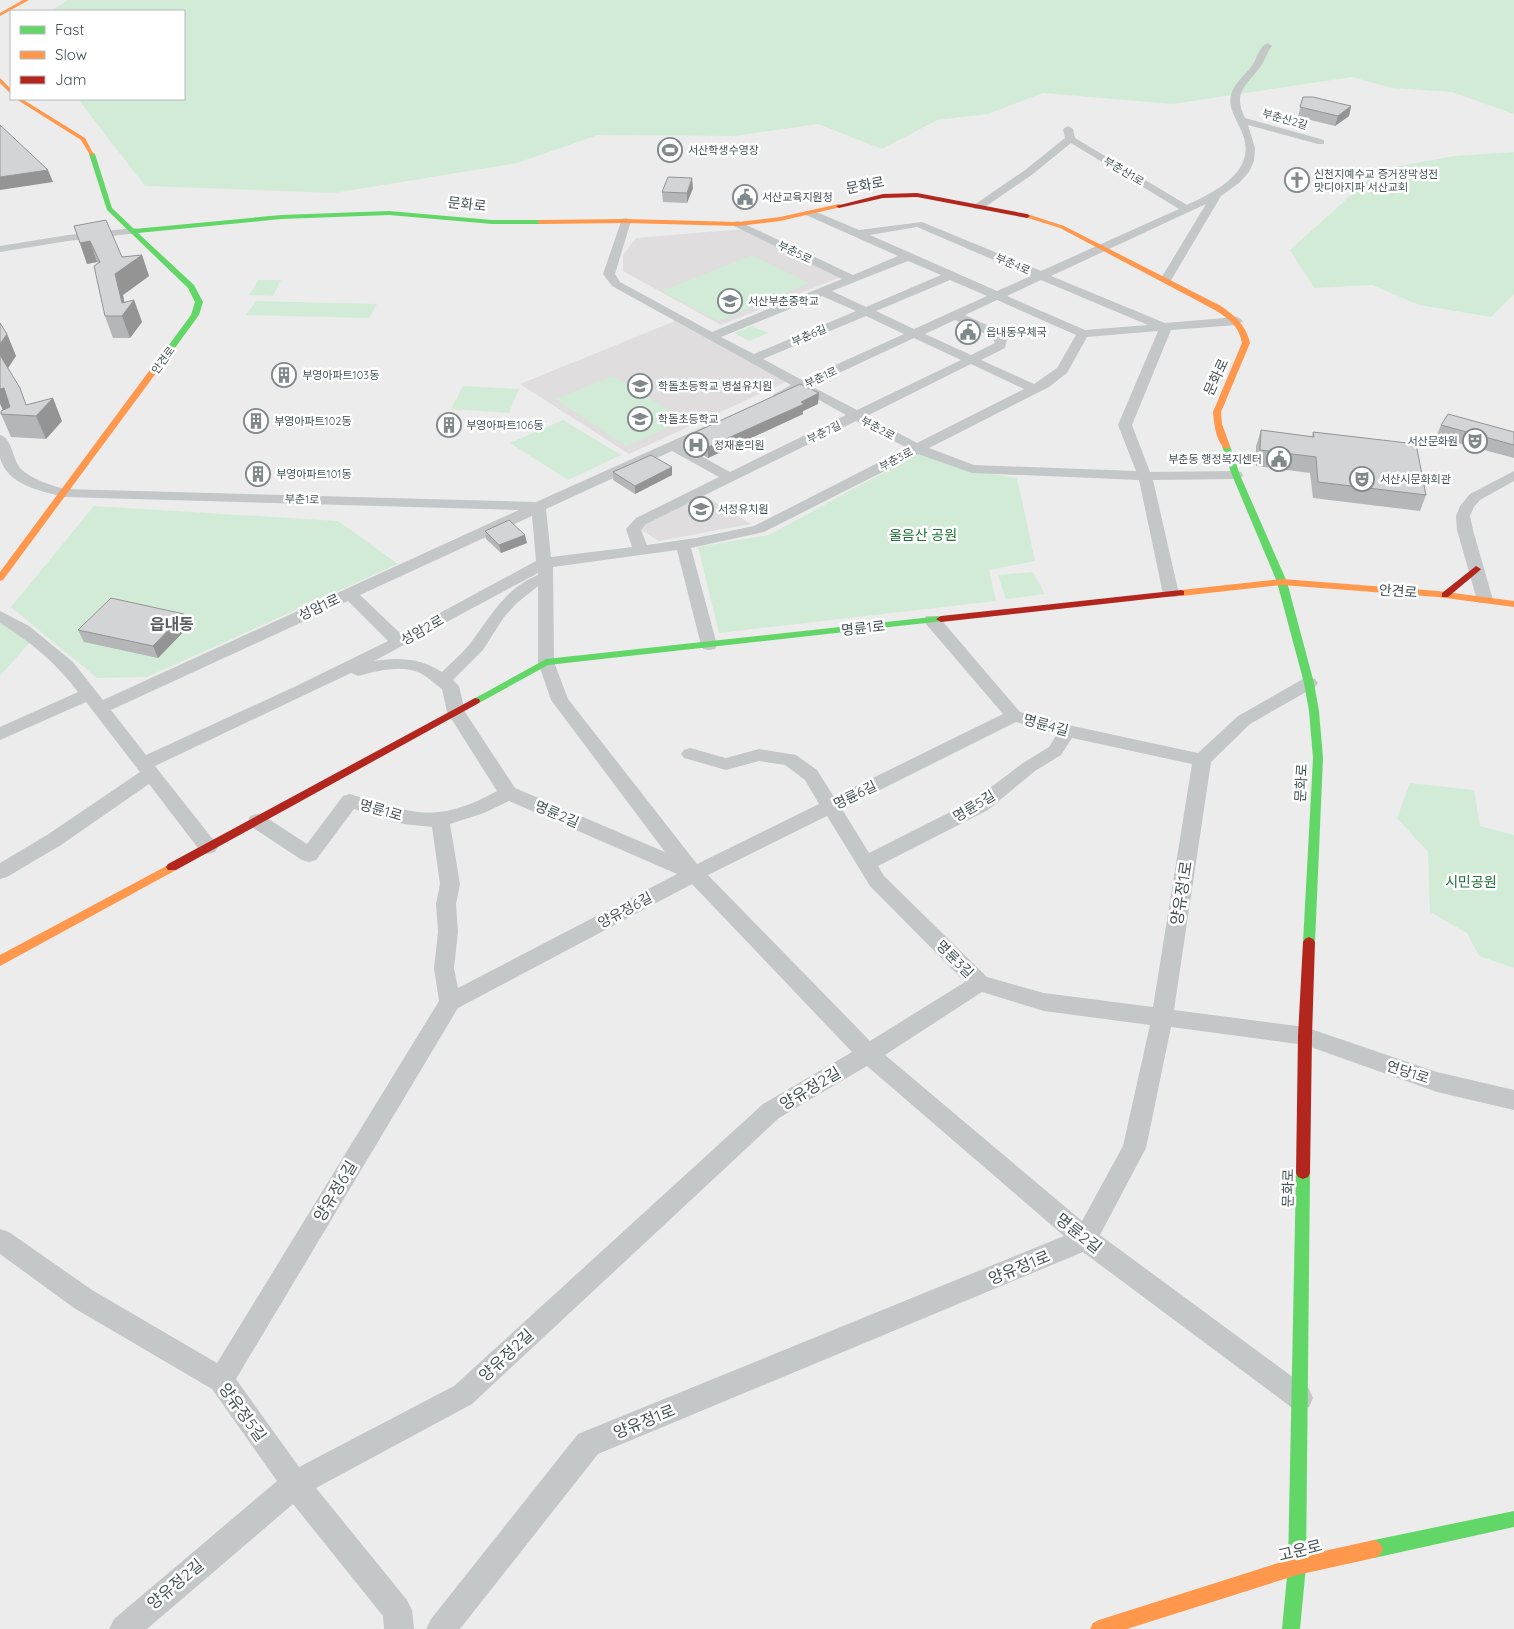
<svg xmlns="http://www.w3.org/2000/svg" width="1514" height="1629" font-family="Quicksand,'Noto Sans KR',sans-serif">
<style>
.education{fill:#dfddde}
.green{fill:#d2ebd6}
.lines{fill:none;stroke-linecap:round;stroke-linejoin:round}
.street{fill:#c3c7c8;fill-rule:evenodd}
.fast{fill:#63d668;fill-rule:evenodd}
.slow{fill:#ff974d;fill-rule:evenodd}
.jam{fill:#b3261e;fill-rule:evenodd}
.wall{fill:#b5b6b7}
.shaded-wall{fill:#949495}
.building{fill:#d3d4d5;stroke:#949495}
.labels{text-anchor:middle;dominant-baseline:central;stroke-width:5;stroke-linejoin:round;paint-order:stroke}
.far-street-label{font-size:11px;fill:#455257;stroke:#fff}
.far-poi-label{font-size:11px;fill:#455257;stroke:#fff;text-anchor:start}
.street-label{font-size:14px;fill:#455257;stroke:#fff}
.park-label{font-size:14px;fill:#1d7137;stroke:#fff}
.quarter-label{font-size:16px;font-weight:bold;fill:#595d5f;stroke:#fff}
.near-street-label{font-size:16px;fill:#455257;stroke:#fff}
</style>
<rect width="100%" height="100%" fill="#edecec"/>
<g class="education">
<polygon points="744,229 841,277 721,325 623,271 623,255 636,238"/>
<polygon points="675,321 786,382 629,454 520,384"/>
<polygon points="705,496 751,524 659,541 641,530 646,522"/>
</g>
<g class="green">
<polygon points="68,0 1514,0 1514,114 1452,92 1392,88 1352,77 1173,104 1043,93 988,114 937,120 882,149 818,124 735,136 598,135 517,163 334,193 145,186 78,99 184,99 184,11 51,11"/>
<polygon points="1514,152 1514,294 1491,317 1419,305 1372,285 1314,288 1290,250 1379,170 1454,156"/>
<polygon points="752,255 809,283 718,321 662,291"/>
<polygon points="258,280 281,280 273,296 249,295"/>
<polygon points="256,301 377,304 369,318 246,315"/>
<polygon points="752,326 769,333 749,341 734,333"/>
<polygon points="613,376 685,420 626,446 555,399"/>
<polygon points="463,386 519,389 509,413 451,409"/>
<polygon points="563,420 621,455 568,480 510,443"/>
<polygon points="921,452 965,470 1017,478 1035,561 989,570 996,601 719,633 698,547 769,535"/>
<polygon points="94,506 338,521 398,564 147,677 97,678 11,607"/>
<polygon points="1033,572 1045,594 1006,599 998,575"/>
<polygon points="0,618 31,641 0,676"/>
<polygon points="1410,783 1474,790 1480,826 1514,835 1514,968 1479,956 1467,933 1430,912 1428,852 1397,818"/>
</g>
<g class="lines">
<g class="street">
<path d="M1268 43 1272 46C1267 52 1265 60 1261 66 1247 85 1232 92 1245 118L1324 140V144H1318L1248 125 1255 148 1254 161 1249 172 1239 183 1221 196 1170 282 1166 284 1160 280 1206 204 1051 276 1165 323 1237 317 1243 321 1237 325 1171 330 1132 425 1150 472 1236 471 1241 472 1243 475 1241 478 1236 479 1153 480 1179 594 1177 597H1165L1163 594 1139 480 972 473 918 454 764 532 691 548 717 645 715 649 709 650 703 649 701 645 677 550 553 567 554 662 568 699 697 864 819 804 805 780 785 765 759 761 726 770 684 758 681 754 684 750 690 748 726 758 759 749 796 755 817 770 834 797 1003 714 926 624 924 620 926 616H938L1020 712 1068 725 1198 753 1238 716 1303 679 1309 677 1315 679 1318 683 1315 687 1250 724 1211 762 1174 1010 1305 1027 1437 1072 1514 1090V1110L1437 1092 1305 1045 1171 1027 1146 1148 1100 1235 1309 1389 1313 1398 1309 1407 1300 1411 1291 1407 1083 1252 598 1454 460 1629H426L431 1619 578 1434 1064 1236 867 1066 779 1118 472 1404 316 1488 407 1600 412 1610 414 1629H384L383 1616 293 1504 147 1629H109L114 1619 277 1481 212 1389 74 1308 0 1254V1229L9 1232 92 1290 217 1363 439 1001 434 968 438 932 436 904 440 884 432 827 403 824 354 809 316 860 309 862 302 860 250 826 248 821 250 816 257 814 264 816 307 844 343 796 350 794C413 813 435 825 497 791L447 712 442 689C435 684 428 677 420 673 401 664 377 671 358 676L351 673 155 766 215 842 218 847 215 852 208 854 201 852 149 784 61 845 7 877 0 879V863L47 835 140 772 86 702 0 740V727L78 692C57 664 30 641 0 623V611L29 626 73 662 103 700 519 510 65 497C43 492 7 485 0 458 0 451 0 442 0 435 13 438 12 461 22 470 34 480 50 485 65 489L536 502 710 424 715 425 717 428 715 431 683 446 730 472 846 415 801 390 785 398H775L773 395 791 385 612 286 603 274 622 219 626 218 631 221 615 274 620 282 712 332 842 279 734 226 733 224 734 222 738 221 853 275 898 256 806 215 805 213 806 211H814L859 230 922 222 1041 271 1179 209 1071 143 1033 174 982 209H974L973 207 974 205 1025 170 1065 138 1063 129 1068 126 1073 129 1075 138 1187 205C1218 190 1261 170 1240 128 1235 117 1228 107 1231 95 1234 82 1246 75 1253 64 1258 57 1258 47 1268 43ZM917 227 1031 276 997 291 870 235ZM908 261 941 275 866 307 832 291ZM950 280 987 296 914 329 876 311ZM1041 280 1148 325 1085 330 1007 296ZM822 296 856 311 754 354 721 337ZM997 300 1076 335 1057 368 1034 384 981 360 1005 348 1007 339 1000 331 965 315ZM866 316 904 334 802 380 763 359ZM955 320 992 337 995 343 971 355 925 334ZM1158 331 1118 425 1136 471 974 465 929 448 1049 387 1067 373 1087 337ZM914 338 961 360 857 410 811 386ZM971 364 1024 389 917 443 867 416ZM856 421 907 448 754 526 696 538 647 545 641 530 646 524ZM672 451 719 477 636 518 626 529 632 547 551 557 546 509ZM532 516 536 561 401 634 360 595ZM538 573V575C506 588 492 614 472 641 464 652 452 662 442 672 421 658 398 657 374 661ZM538 586V662L551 700 665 852 515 788 465 712 459 686 453 680 483 650 504 617 517 603ZM348 601 388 641 292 688 146 755 111 710ZM1016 722 1057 734 1049 747 1023 763 974 800 869 853 842 809ZM1072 738 1192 764 1153 1007 1044 993 987 977 884 876 878 866 988 810 1035 771 1061 755ZM509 801 677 874 458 988 454 968 458 932 456 904 460 884 450 824 484 813ZM827 816 870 886 965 982 870 1041 708 875ZM692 884 852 1052 763 1104 454 1386 299 1467 236 1379 458 1008ZM982 992 1044 1011 1150 1025 1123 1146 1082 1221 885 1055Z"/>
<polygon points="134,228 138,229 140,231 138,233 68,241 0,252 0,246 68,235"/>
<polygon points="1514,471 1514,481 1480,500 1474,507 1470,516 1473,530 1493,600 1491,603 1479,603 1477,600 1457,530 1456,516 1460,506 1470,494"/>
</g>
<g class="fast">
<polygon points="92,152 95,154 112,208 134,229 281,215 389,211 492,220 540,220 543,222 540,224 492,224 389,215 281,219 138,233 194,285 203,302 199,315 164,363 161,363 157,361 191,315 195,302 188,288 107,210 89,154"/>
<polygon points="1226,443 1230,446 1240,475 1287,582 1314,683 1319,711 1323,758 1315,942 1313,945 1309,947 1305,945 1303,942 1313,758 1309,711 1304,683 1277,582 1232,475 1222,446"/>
<polygon points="941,616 946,619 944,621 548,665 479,703 471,703 470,701 546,659"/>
<polygon points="1303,1167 1308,1169 1310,1173 1306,1566 1300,1629 1282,1629 1288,1566 1296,1173 1298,1169"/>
<polygon points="1514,1511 1514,1527 1374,1558 1368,1555 1365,1549 1368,1543 1374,1540"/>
</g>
<g class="slow">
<polygon points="23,0 29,0 0,16 0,13"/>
<polygon points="0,78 11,89 11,94 0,83"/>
<polygon points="16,99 22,99 85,138 94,155 90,155 81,140"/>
<polygon points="839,204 841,205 841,207 780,221 738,226 626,223 540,224 537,222 540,220 626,219 738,222 780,217"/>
<path d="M1027 214 1064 226 1221 306C1235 316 1246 325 1250 343L1221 412 1222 424 1230 446 1229 448 1226 449C1216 443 1214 423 1213 412L1242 343C1239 326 1229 319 1215 310L1060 228 1025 217V215Z"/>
<polygon points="158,359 165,361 3,580 0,581 0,572"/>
<polygon points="1282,579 1438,591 1514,601 1514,607 1438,597 1282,585 1181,596 1176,593 1181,590"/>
<polygon points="172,863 176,864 178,867 176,870 0,966 0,955"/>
<polygon points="1374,1540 1380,1543 1383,1549 1380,1555 1374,1558 1297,1575 1127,1629 1090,1629 1093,1623 1099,1620 1297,1557"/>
</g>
<g class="jam">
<polygon points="917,193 1027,214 1030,216 1027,218 917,197 883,198 839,208 836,206 883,194"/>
<polygon points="1476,566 1481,569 1479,571 1448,597 1442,597 1442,593"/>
<polygon points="1181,590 1184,591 1184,595 941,622 936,619 941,616"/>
<polygon points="475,698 479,699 480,701 479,703 176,870 168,870 166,867 168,864"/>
<polygon points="1309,937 1313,939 1315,942 1312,1036 1310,1173 1308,1177 1303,1179 1298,1177 1296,1173 1298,1036 1303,942 1305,939"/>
</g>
</g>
<g class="wall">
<polygon points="1303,97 1351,106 1349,116 1335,126 1298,117"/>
<polygon points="693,188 687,203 663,202 662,192"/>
<polygon points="74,226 122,257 142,255 149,276 123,295 124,302 134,300 142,322 130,338 113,338 105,316 98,263 97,262 87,264"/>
<polygon points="0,323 7,334 16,356 8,368 26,405 62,421 46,439 11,437 1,414 3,410 0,404"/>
<polygon points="818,404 803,411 803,414 708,458 687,446 687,436"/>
<polygon points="1441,425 1514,432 1514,458 1436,437"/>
<polygon points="1261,430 1312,437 1313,432 1426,495 1420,511 1313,498 1310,473 1256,466 1256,446"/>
<polygon points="613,472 672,475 635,494 613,480"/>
<polygon points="485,531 527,543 501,553 486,539"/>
<polygon points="184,614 189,626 158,658 84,642 78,630"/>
</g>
<g class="shaded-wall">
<polygon points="1351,106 1349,116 1335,126 1338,116"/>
<polygon points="48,170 53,182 0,190 0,177"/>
<polygon points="692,178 693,188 687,203 687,193"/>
<polygon points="90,241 97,262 87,264 80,243"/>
<polygon points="142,255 149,276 123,295 126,311 134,300 142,322 130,338 122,316 122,303 115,274"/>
<polygon points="7,334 16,356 6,371 0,357 0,344"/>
<polygon points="4,388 13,411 4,413 0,403 0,389"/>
<polygon points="819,393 818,404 803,411 803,414 708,458 708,447"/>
<polygon points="53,398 62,421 46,439 36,416"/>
<polygon points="672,467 672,475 635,494 635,486"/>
<polygon points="525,535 527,543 501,553 499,545"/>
<polygon points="184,614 189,626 158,658 153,646"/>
</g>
<g class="building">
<polygon points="1303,97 1313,97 1351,106 1338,116 1300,107"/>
<polygon points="0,125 48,170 0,177"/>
<polygon points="668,177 692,178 687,193 662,192"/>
<polygon points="106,220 122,257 142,255 115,274 122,303 134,300 122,316 105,316 94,266 100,262 90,241 80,243 74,226"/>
<polygon points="0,323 7,334 0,344"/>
<polygon points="0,355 20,388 26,405 53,398 36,416 1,414 1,411 10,407 4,388 0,389"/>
<polygon points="800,384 819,393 801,402 804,404 708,447 687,436"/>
<polygon points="1448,414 1514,432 1514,445 1441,425"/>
<polygon points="1261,430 1314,437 1313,432 1416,444 1426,495 1318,482 1316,457 1260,450"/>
<polygon points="651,455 672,467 635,486 613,472"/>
<polygon points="509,520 525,535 499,545 485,531"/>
<polygon points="111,598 184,614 153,646 78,630"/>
</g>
<defs>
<symbol id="stadium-ring" viewBox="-11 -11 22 22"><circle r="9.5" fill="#fff" stroke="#80888b" stroke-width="1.5"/><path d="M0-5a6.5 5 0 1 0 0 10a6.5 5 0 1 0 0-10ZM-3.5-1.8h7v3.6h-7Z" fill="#80888b"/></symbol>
<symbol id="church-ring" viewBox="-11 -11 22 22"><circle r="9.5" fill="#fff" stroke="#80888b" stroke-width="1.5"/><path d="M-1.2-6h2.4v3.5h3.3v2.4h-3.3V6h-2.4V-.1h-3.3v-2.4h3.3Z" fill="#80888b"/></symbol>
<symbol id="civic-ring" viewBox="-11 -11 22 22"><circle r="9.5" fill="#fff" stroke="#80888b" stroke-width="1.5"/><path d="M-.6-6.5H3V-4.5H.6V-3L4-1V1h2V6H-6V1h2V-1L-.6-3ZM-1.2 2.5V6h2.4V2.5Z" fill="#80888b"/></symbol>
<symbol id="school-ring" viewBox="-11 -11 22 22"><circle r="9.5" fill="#fff" stroke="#80888b" stroke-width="1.5"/><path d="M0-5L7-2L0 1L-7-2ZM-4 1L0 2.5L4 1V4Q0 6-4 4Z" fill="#80888b"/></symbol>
<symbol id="building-ring" viewBox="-11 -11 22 22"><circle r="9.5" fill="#fff" stroke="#80888b" stroke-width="1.5"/><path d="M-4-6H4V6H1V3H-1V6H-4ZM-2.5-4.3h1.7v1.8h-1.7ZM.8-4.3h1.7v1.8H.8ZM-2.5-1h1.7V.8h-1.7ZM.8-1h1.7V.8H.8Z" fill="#80888b"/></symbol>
<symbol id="theatre-ring" viewBox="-11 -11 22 22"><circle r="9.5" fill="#fff" stroke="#80888b" stroke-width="1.5"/><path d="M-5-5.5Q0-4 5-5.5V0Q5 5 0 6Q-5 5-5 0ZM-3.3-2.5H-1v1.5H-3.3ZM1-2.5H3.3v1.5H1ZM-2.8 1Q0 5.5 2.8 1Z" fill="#80888b"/></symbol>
<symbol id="hospital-ring" viewBox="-11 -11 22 22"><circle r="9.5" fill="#fff" stroke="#80888b" stroke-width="1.5"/><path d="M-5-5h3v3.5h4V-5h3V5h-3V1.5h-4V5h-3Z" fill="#80888b"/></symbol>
</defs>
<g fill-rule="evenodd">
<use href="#stadium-ring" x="656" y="136" width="28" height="28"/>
<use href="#church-ring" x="1283" y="166" width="28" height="28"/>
<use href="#civic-ring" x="731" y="183" width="28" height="28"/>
<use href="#school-ring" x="716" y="287" width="28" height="28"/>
<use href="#civic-ring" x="954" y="318" width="28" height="28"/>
<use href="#building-ring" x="270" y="361" width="28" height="28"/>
<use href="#school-ring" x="626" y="372" width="28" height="28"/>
<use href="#school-ring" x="626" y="405" width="28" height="28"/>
<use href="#building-ring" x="242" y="407" width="28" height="28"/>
<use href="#building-ring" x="435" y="411" width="28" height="28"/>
<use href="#theatre-ring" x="1461" y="427" width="28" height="28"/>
<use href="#hospital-ring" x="682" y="431" width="28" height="28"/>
<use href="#civic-ring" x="1265" y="445" width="28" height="28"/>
<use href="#building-ring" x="244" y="460" width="28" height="28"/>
<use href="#theatre-ring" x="1348" y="465" width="28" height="28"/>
<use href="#school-ring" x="687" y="495" width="28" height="28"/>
</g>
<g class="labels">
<g class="far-street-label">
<text transform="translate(1285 119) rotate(16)">부춘산2길</text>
<text transform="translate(1124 171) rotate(31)">부춘산1로</text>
<text transform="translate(795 252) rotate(26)">부춘5로</text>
<text transform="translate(1013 264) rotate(23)">부춘4로</text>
<text transform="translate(809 335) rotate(-23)">부춘6길</text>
<text transform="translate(163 360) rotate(-54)">안견로</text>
<text transform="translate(821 377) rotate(-25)">부춘1로</text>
<text transform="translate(878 428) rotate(29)">부춘2로</text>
<text transform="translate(824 432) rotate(-26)">부춘7길</text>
<text transform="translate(896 459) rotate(-28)">부춘3로</text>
<text transform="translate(302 499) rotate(2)">부춘1로</text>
</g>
<g class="far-poi-label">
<text x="688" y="150">서산학생수영장</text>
<text x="1314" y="174">신천지예수교 증거장막성전<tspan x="1314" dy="13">맛디아지파 서산교회</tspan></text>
<text x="762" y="197">서산교육지원청</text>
<text x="748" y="301">서산부춘중학교</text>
<text x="986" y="332">읍내동우체국</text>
<text x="302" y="375">부영아파트103동</text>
<text x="658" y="386">학돌초등학교 병설유치원</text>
<text x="658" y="419">학돌초등학교</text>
<text x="274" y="421">부영아파트102동</text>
<text x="466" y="425">부영아파트106동</text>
<text x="1458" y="441" text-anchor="end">서산문화원</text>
<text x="714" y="445">정재훈의원</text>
<text x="1262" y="459" text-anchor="end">부춘동 행정복지센터</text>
<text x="276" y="474">부영아파트101동</text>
<text x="1380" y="479">서산시문화회관</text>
<text x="718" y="509">서정유치원</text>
</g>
<g class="street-label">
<text transform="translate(865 185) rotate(-11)">문화로</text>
<text transform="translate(467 204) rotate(6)">문화로</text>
<text transform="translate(1216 377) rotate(-65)">문화로</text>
<text transform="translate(1398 591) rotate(4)">안견로</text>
<text transform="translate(319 607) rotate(-25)">성암1로</text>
<text transform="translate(863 628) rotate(-6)">명륜1로</text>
<text transform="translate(422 630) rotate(-29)">성암2로</text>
<text transform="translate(1046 725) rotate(15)">명륜4길</text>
<text transform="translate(1301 783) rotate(-87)">문화로</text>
<text transform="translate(855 795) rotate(-26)">명륜6길</text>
<text transform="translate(974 806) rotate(-31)">명륜5길</text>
<text transform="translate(381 810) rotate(16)">명륜1로</text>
<text transform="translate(557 814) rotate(23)">명륜2길</text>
<text transform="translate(625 910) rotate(-28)">양유정6길</text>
<text transform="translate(955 959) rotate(45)">명륜3길</text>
<text transform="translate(1408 1072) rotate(18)">연당1로</text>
<text transform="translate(1288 1188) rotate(-89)">문화로</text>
</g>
<g class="park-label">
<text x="923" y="535">울음산 공원</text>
<text x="1471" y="882">시민공원</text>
</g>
<g class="quarter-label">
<text x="172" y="624">읍내동</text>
</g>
<g class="near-street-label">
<text transform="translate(1181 893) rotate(-81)">양유정1로</text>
<text transform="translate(810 1088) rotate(-31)">양유정2길</text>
<text transform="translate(335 1191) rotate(-59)">양유정6길</text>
<text transform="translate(1079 1233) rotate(39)">명륜2길</text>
<text transform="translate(1019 1267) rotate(-22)">양유정1로</text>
<text transform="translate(506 1355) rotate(-43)">양유정2길</text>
<text transform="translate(243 1412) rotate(54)">양유정5길</text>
<text transform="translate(644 1421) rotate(-22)">양유정1로</text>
<text transform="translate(1300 1550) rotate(-14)">고운로</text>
<text transform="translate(175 1584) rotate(-40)">양유정2길</text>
</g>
</g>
<rect x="10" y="10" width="175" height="90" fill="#ffffff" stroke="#b5babc"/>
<rect x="20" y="26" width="25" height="8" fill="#63d668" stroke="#b5babc"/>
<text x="55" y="35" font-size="15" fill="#455257">Fast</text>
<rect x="20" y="51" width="25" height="8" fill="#ff974d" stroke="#b5babc"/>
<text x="55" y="60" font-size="15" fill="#455257">Slow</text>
<rect x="20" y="76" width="25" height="8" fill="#b3261e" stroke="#b5babc"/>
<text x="55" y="85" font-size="15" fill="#455257">Jam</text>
</svg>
